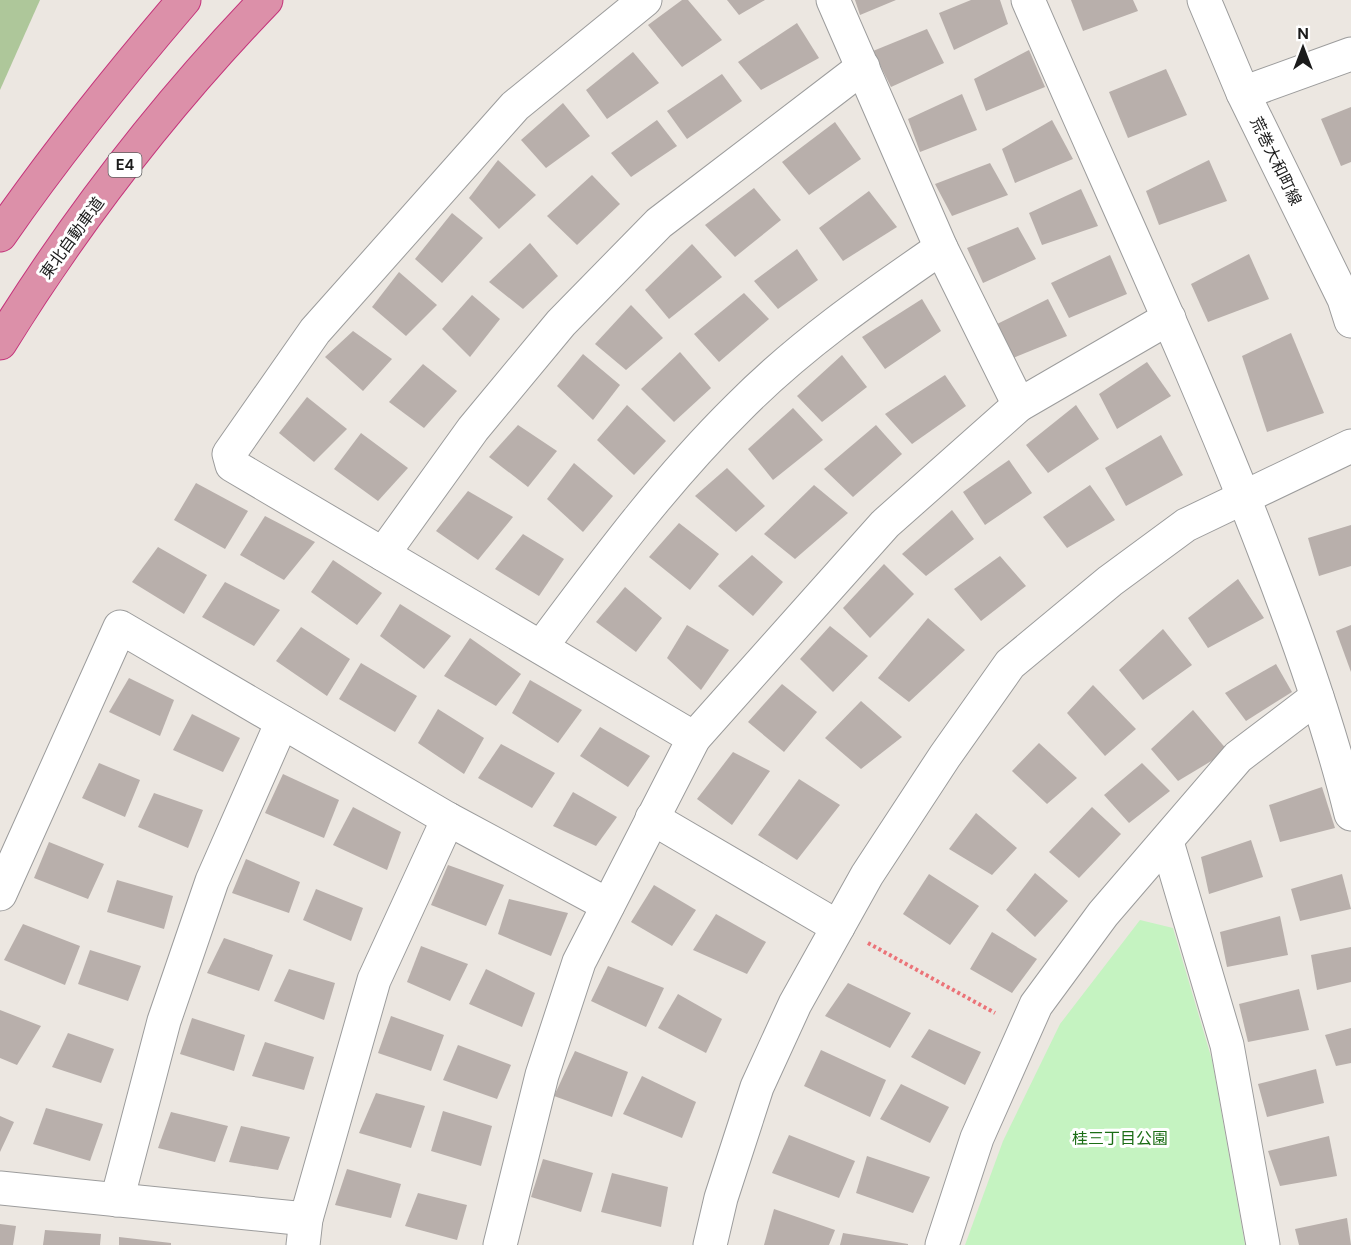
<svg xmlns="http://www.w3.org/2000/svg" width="1351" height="1245" font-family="'DM Sans','Noto Sans JP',sans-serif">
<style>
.forest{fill:#aec79a}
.park{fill:#c5f3c1}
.building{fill:#b8afab}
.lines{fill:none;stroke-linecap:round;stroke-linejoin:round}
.minor-casing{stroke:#9c9c9c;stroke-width:35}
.highway-casing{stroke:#c4347b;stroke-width:35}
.path{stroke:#eb7378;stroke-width:4;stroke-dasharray:3 3;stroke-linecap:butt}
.minor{stroke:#fff;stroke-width:33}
.highway{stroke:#dc90a9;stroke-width:33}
.labels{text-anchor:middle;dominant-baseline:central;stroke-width:6;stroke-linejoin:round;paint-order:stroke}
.shield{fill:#fff;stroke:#5f5f5f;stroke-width:1.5}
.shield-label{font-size:15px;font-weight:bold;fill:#1b1b1b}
.street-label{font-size:16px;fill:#1b1b1b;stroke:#fff}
.park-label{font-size:16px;fill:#1b6d15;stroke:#fff}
</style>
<rect width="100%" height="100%" fill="#ece7e1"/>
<polygon class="forest" points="0,0 40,0 0,90"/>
<polygon class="park" points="1140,920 1173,928 1212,1060 1245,1245 965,1245 1003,1141 1060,1024"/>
<g class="building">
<polygon points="682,0 688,0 722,40 682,67 648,25"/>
<polygon points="727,0 765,0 739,15"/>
<polygon points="855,0 896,0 860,15"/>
<polygon points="971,0 1000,0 1008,24 954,50 939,13"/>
<polygon points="1071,0 1133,0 1138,11 1083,31"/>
<polygon points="797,23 819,58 761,90 738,62"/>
<polygon points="927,29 944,63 891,87 873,51"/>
<polygon points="1029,50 1045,87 986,111 974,79"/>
<polygon points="633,52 659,83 607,119 586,90"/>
<polygon points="1166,69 1187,115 1128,138 1109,92"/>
<polygon points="722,74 742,101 687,139 667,111"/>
<polygon points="962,94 977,130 920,152 908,119"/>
<polygon points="563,103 590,136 546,168 521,140"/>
<polygon points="1351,107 1351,162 1341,166 1321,119"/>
<polygon points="657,120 677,146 631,177 611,153"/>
<polygon points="1052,120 1073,159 1015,183 1002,149"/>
<polygon points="835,122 861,159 809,195 782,162"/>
<polygon points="498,160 536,195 499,229 469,198"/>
<polygon points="1209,160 1227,201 1159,225 1146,191"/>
<polygon points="990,163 1008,195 952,216 935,184"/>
<polygon points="592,175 620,204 577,245 547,216"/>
<polygon points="754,188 781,220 735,257 705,225"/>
<polygon points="1081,189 1098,226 1042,245 1029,213"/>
<polygon points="869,191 897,227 843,261 819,228"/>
<polygon points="452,213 483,238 442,283 415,259"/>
<polygon points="1018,227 1036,259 983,283 967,248"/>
<polygon points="530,243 558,276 523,309 489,282"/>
<polygon points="692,244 722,277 669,319 645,290"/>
<polygon points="797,249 818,280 778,309 754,281"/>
<polygon points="1249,254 1269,299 1208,322 1191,284"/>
<polygon points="1110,255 1127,294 1069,318 1051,283"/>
<polygon points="399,272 437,305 406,336 372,307"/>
<polygon points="744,293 769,319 719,362 694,334"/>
<polygon points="472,295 500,319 470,357 442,329"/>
<polygon points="922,299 941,331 885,369 862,337"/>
<polygon points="1048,299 1067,336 1013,358 997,324"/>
<polygon points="631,305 663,338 626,370 595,344"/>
<polygon points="353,331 392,359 363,391 325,357"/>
<polygon points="1291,333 1324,413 1267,432 1242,356"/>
<polygon points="680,352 711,388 674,422 641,389"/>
<polygon points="583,354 620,385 593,420 557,386"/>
<polygon points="842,355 867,387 822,422 797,396"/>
<polygon points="1147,362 1171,396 1117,429 1099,394"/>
<polygon points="423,364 457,391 424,428 389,402"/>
<polygon points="945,375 966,406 912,444 885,414"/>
<polygon points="307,397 347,429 314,462 279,433"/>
<polygon points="627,405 666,441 634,475 597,440"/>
<polygon points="1076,405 1099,439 1048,473 1026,445"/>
<polygon points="793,408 823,440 773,480 748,449"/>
<polygon points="518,425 557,451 528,487 489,457"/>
<polygon points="876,425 902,454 853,497 824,469"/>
<polygon points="361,433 408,468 378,501 334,469"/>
<polygon points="1161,435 1183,475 1126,506 1105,468"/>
<polygon points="1009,460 1032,493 985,525 963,492"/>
<polygon points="574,463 613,496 583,532 547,499"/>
<polygon points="727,468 765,506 736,532 695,496"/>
<polygon points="196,483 248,511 225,549 174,520"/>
<polygon points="814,485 848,513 795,559 764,534"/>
<polygon points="1090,485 1115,520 1067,548 1043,517"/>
<polygon points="468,491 513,517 478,560 436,531"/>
<polygon points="952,510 974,539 926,576 902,554"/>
<polygon points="265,516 315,542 284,580 240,555"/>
<polygon points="679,523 719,554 690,590 649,557"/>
<polygon points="1351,525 1351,566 1319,576 1308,538"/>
<polygon points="523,534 564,559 539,596 495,569"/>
<polygon points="158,547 207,575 184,614 132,582"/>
<polygon points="752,555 783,582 753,616 718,586"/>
<polygon points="1000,556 1026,586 981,621 954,589"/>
<polygon points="333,560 382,593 357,625 311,592"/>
<polygon points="884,564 914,594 870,638 843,608"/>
<polygon points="1238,579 1264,618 1208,648 1188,618"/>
<polygon points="225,582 280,610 254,646 202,617"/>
<polygon points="625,587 662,618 636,652 596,622"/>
<polygon points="400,604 451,636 424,669 380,636"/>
<polygon points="928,618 965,650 909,702 878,678"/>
<polygon points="687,625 729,650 701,690 667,658"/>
<polygon points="1351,625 1351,672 1336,631"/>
<polygon points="830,626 868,656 833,692 800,659"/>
<polygon points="301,627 350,659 327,696 276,661"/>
<polygon points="1163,629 1192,665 1143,700 1119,670"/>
<polygon points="470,638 521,674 496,706 444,676"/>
<polygon points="361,663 417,696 395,732 339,699"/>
<polygon points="1276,664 1292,692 1246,721 1225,693"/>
<polygon points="129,678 174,700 160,736 109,712"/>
<polygon points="530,680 582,710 558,743 512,713"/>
<polygon points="782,684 817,712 784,752 748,722"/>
<polygon points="1093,685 1136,729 1105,756 1067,713"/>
<polygon points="861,701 902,737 861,769 825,738"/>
<polygon points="438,709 484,738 464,774 418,743"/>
<polygon points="1193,710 1228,751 1178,781 1151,749"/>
<polygon points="192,714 240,738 223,772 173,750"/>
<polygon points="600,727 650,756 628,787 580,756"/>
<polygon points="1039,743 1077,778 1047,804 1012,771"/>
<polygon points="501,744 555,773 532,808 478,778"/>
<polygon points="733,752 770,771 732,825 697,799"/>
<polygon points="99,763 140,780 125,817 82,798"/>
<polygon points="1142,763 1170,791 1129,823 1104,795"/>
<polygon points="283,774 339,800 324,838 265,813"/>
<polygon points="799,779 840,805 797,860 758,835"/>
<polygon points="1322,787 1335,828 1280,842 1269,805"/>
<polygon points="573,792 617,817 596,846 553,826"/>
<polygon points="154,793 203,810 188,848 138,827"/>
<polygon points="353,807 401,832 387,870 333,845"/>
<polygon points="1092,807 1121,834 1079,878 1049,852"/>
<polygon points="976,813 1017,848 992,875 949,849"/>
<polygon points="1251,840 1263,877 1209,894 1201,857"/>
<polygon points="49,842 104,864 88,899 34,878"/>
<polygon points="246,859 300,882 289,913 232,893"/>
<polygon points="448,865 504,885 486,926 431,905"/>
<polygon points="1035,873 1068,901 1035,937 1006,910"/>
<polygon points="929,874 979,906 950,945 903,914"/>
<polygon points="1342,874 1351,909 1300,921 1291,889"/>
<polygon points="117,880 173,896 164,929 107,912"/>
<polygon points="654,885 696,910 672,946 631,922"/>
<polygon points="316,889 363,908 351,941 303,920"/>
<polygon points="509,899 568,913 551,956 498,934"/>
<polygon points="716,914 766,942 747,974 693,950"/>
<polygon points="1280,916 1288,955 1227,967 1220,932"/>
<polygon points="23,924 80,946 65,985 4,960"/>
<polygon points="992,932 1037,959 1012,993 970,969"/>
<polygon points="224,938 273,955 259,991 207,973"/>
<polygon points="421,946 468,964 450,1001 407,982"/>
<polygon points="1351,947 1351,982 1317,990 1311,955"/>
<polygon points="90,950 141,966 128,1001 78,984"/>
<polygon points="608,966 664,988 646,1027 591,1001"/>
<polygon points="289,969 335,983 324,1020 274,1001"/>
<polygon points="486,969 535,993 522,1027 469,1004"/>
<polygon points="848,983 911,1013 890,1048 825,1016"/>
<polygon points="1299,989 1309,1030 1248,1042 1239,1004"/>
<polygon points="678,994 722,1019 706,1053 658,1028"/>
<polygon points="0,1010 41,1026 17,1065 0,1058"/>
<polygon points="391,1016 444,1035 431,1071 378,1053"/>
<polygon points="192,1018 245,1035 234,1071 180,1054"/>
<polygon points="1351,1028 1351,1063 1336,1066 1325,1035"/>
<polygon points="929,1029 981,1052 965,1085 911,1057"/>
<polygon points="68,1033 114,1049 101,1083 52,1067"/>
<polygon points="265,1042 314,1057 304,1090 252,1076"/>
<polygon points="458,1045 511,1065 497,1099 443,1080"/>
<polygon points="821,1050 886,1080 870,1117 804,1086"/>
<polygon points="575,1051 628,1072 612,1117 554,1096"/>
<polygon points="1316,1069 1324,1103 1267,1117 1258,1084"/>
<polygon points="642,1076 696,1102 682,1138 623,1114"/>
<polygon points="901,1084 949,1107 930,1143 880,1119"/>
<polygon points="376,1093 425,1106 411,1148 359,1133"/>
<polygon points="46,1108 103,1124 90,1161 33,1144"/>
<polygon points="443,1111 492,1126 481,1166 431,1151"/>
<polygon points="171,1112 228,1126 215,1162 158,1148"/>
<polygon points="0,1116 14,1122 0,1152"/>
<polygon points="241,1126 290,1137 278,1170 229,1162"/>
<polygon points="789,1135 855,1161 839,1198 772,1173"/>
<polygon points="1329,1136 1337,1176 1280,1186 1268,1151"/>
<polygon points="867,1156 930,1177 913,1213 856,1193"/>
<polygon points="543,1159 593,1173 581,1212 531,1197"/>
<polygon points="347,1169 401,1184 391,1218 335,1205"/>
<polygon points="612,1173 668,1187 661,1227 601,1212"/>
<polygon points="418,1193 467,1205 457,1240 405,1226"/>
<polygon points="774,1209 835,1230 829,1245 764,1245"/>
<polygon points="1347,1218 1351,1245 1299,1245 1295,1229"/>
<polygon points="0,1224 16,1226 13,1245 0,1245"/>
<polygon points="45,1230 101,1234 100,1245 43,1245"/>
<polygon points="843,1233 908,1244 908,1245 840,1245"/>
<polygon points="119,1237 171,1243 171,1245 119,1245"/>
</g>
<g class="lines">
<defs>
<g id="minor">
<polyline points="645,0 515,106 315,331 229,454 232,465 694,738"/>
<polyline points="833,0 941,248 1019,405"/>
<path d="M1028 0C1108 186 1196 370 1268 560 1300 643 1330 728 1351 814"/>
<polyline points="1204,0 1243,93 1344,299 1351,321"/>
<polyline points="1243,93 1351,54"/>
<polyline points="383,554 473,429 561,323 659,223 863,67"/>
<path d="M541 647C603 564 664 481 738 408 799 346 870 297 941 248"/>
<polyline points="652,818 838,927"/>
<polyline points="1167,842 1227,1045 1263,1245"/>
<polyline points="0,894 120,627 448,819 608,905"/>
<polyline points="0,1188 306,1219"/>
<polyline points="117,1200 164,1021 212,881 282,722"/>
<polyline points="303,1245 306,1219 374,980 448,819"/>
<polyline points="500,1245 542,1075 579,962 694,738 885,524 1019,405 1169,318"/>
<polyline points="710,1245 721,1198 757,1087 795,1004 867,875 945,756 1010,664 1110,581 1186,525 1351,446"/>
<polyline points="942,1245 977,1138 1036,1005 1103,914 1238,757 1317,697"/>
</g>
<g id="highway">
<path d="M0 235C57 153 119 76 184 0"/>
<path d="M0 343C76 220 166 104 266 0"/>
</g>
</defs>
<use href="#minor" class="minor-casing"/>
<use href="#highway" class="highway-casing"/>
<polyline class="path" points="868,943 995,1013"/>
<use href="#minor" class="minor"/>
<use href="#highway" class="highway"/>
</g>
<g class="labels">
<rect class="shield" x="108.5" y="153" width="33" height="24" rx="4.5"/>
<g class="shield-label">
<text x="125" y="165">E4</text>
</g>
<g class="street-label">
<text transform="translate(1276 161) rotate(64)">荒巻大和町線</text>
<text transform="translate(72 238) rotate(-54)">東北自動車道</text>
</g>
<g class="park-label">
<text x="1120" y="1138">桂三丁目公園</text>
</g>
</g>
<g transform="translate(1303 48)" stroke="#ffffff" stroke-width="4.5" paint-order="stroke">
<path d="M0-4.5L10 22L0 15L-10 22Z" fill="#1b1b1b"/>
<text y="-9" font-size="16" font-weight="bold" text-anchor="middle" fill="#1b1b1b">N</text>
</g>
</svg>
